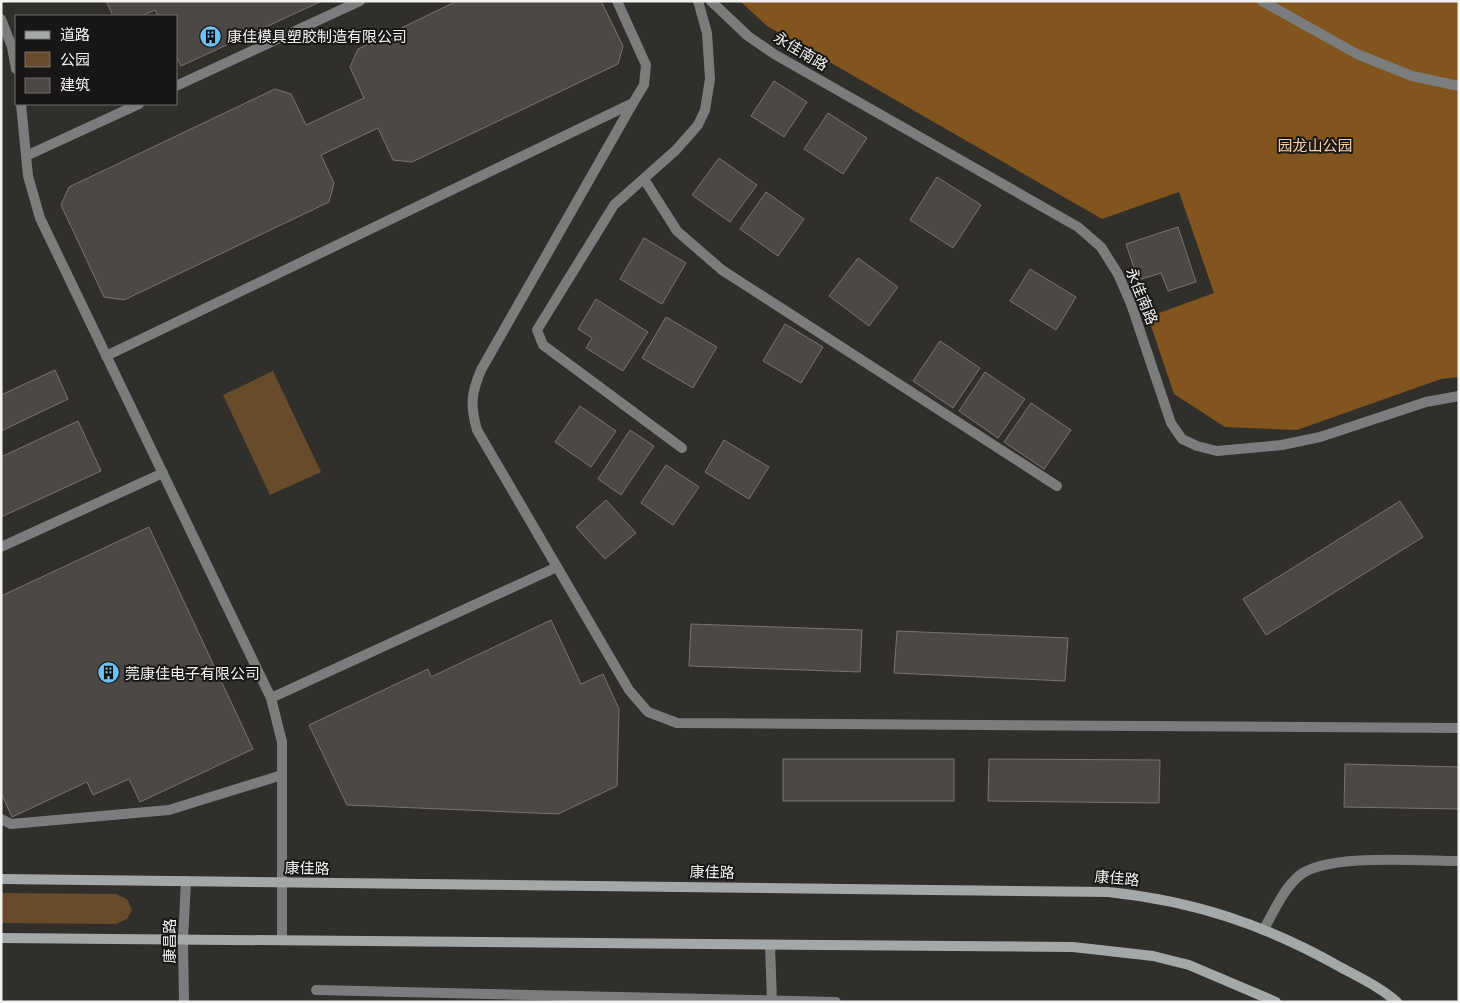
<svg xmlns="http://www.w3.org/2000/svg" width="1460" height="1003" font-family="'Space Grotesk','Noto Sans SC',sans-serif">
<style>
.green{fill:#674b2b}
.forest{fill:#81551d}
.building{fill:#4b4845;stroke:#777471}
.lines{fill:none;stroke-linecap:round;stroke-linejoin:round}
.lane{stroke:#7a7c7d;stroke-width:10}
.street{stroke:#7a7c7d;stroke-width:10}
.secondary{stroke:#a5a8a9;stroke-width:10}
.labels{text-anchor:middle;dominant-baseline:central;stroke-width:4;stroke-linejoin:round;paint-order:stroke}
.poi-label{font-size:15px;fill:#f4f2f1;stroke:#181716;text-anchor:start}
.street-label{font-size:15px;fill:#f4f2f1;stroke:#181716}
.park-label{font-size:15px;fill:#fad1a6;stroke:#181716}
</style>
<rect width="100%" height="100%" fill="#312f2c"/>
<g class="green">
<polygon points="273,371 321,472 270,495 223,395"/>
<polygon points="1,893 116,894 127,899 132,910 127,919 116,924 1,923"/>
</g>
<polygon class="forest" points="740,1 1459,1 1459,377 1441,379 1297,430 1225,427 1174,394 1148,317 1214,293 1179,192 1102,219 767,26"/>
<g class="building">
<polygon points="106,1 322,1 181,66 176,56 176,16 158,16 155,10 141,16 113,16"/>
<polygon points="457,1 601,1 623,46 618,64 412,162 393,160 378,128 321,155 334,183 329,202 124,300 104,297 61,205 69,187 275,89 291,94 306,125 364,98 350,67 358,49"/>
<polygon points="774,81 807,102 784,137 751,116"/>
<polygon points="828,113 867,138 843,174 804,149"/>
<polygon points="719,158 757,185 730,222 692,195"/>
<polygon points="937,177 981,205 953,248 910,220"/>
<polygon points="766,192 804,219 778,256 740,229"/>
<polygon points="1178,227 1196,282 1168,291 1161,273 1138,280 1126,244"/>
<polygon points="644,238 686,263 662,304 620,279"/>
<polygon points="858,258 898,287 869,326 829,296"/>
<polygon points="1030,269 1076,297 1056,330 1010,301"/>
<polygon points="596,299 648,332 623,371 586,348 592,338 578,329"/>
<polygon points="666,317 717,347 693,388 642,358"/>
<polygon points="785,324 823,347 801,383 763,361"/>
<polygon points="940,341 980,368 953,408 913,381"/>
<polygon points="55,370 68,399 1,431 1,395"/>
<polygon points="985,372 1025,399 998,438 959,411"/>
<polygon points="1031,403 1071,430 1044,469 1004,442"/>
<polygon points="580,406 616,431 591,467 555,442"/>
<polygon points="78,421 101,471 1,517 1,457"/>
<polygon points="630,430 654,446 621,495 598,479"/>
<polygon points="724,440 769,467 749,499 705,472"/>
<polygon points="666,465 699,487 673,525 641,503"/>
<polygon points="606,500 636,533 605,559 576,527"/>
<polygon points="1400,501 1423,537 1266,635 1243,599"/>
<polygon points="149,527 253,749 140,802 129,779 93,795 87,782 12,817 1,793 1,596"/>
<polygon points="551,620 581,684 603,674 619,709 617,786 558,814 347,805 309,725 428,669 431,677"/>
<polygon points="691,624 862,630 860,672 689,666"/>
<polygon points="897,631 1068,638 1065,681 894,673"/>
<rect x="783" y="759" width="171" height="42"/>
<polygon points="989,759 1160,760 1159,803 988,801"/>
<polygon points="1345,764 1459,767 1459,809 1344,807"/>
</g>
<g class="lines">
<g class="lane">
<polyline points="1262,1 1357,54 1412,76 1459,86"/>
<polyline points="1,19 12,47 16,69"/>
<polyline points="176,86 360,1"/>
<path d="M633 103 481 370C471 394 470 405 477 430L629 690 648 712 677 723 1459 728"/>
<polyline points="21,104 28,176 40,218 271,698 282,742 282,940"/>
<polyline points="26,156 139,104"/>
<polyline points="106,356 633,103 644,85 646,65 617,1"/>
<polyline points="1,547 163,473"/>
<polyline points="271,698 557,567"/>
<polyline points="1,819 11,824 169,810 282,775"/>
<path d="M1264 929C1274 911 1284 888 1300 875 1328 853 1422 861 1459 861"/>
<polyline points="770,945 772,1002"/>
<polyline points="316,990 836,1002"/>
</g>
<g class="street">
<polyline points="711,1 748,36 774,54 1078,227 1101,247 1118,274 1131,304 1171,423 1182,439 1197,446 1217,451 1282,445 1320,437 1426,402 1459,396"/>
<polyline points="644,179 677,231 722,270 1057,486"/>
<polyline points="682,448 543,345 537,330 614,205 676,150 698,125 705,110 710,79 707,33 698,1"/>
<polyline points="184,1002 183,940 186,881"/>
</g>
<g class="secondary">
<path d="M1 879 1108 892C1195 901 1266 925 1342 968 1361 978 1381 988 1397 1002"/>
<polyline points="1,938 1073,947 1153,956 1189,965 1276,1002"/>
</g>
</g>
<defs>
<symbol id="building-disc" viewBox="-11 -11 22 22"><circle r="9.5" fill="#6dc2f3" stroke="#181716"/><path d="M-4-6H4V6H1V3H-1V6H-4ZM-2.5-4.3h1.7v1.8h-1.7ZM.8-4.3h1.7v1.8H.8ZM-2.5-1h1.7V.8h-1.7ZM.8-1h1.7V.8H.8Z" fill="#111"/></symbol>
</defs>
<g fill-rule="evenodd">
<use href="#building-disc" x="198" y="24" width="25" height="25"/>
<use href="#building-disc" x="96" y="660" width="25" height="25"/>
</g>
<g class="labels">
<g class="poi-label">
<text x="227" y="36">康佳模具塑胶制造有限公司</text>
<text x="125" y="673">莞康佳电子有限公司</text>
</g>
<g class="street-label">
<text transform="translate(801 51) rotate(31)">永佳南路</text>
<text transform="translate(1142 296) rotate(68)">永佳南路</text>
<text transform="translate(307 868) rotate(1)">康佳路</text>
<text transform="translate(712 872) rotate(1)">康佳路</text>
<text transform="translate(1117 878) rotate(5)">康佳路</text>
<text transform="translate(169 941) rotate(-90)">康昌路</text>
</g>
<g class="park-label">
<text x="1315" y="145">园龙山公园</text>
</g>
</g>
<rect width="1460" height="1003" fill="none" stroke="#f4f2f1" stroke-width="5"/>
<rect x="15" y="15" width="162" height="90" fill="#181716" stroke="#706f6e"/>
<rect x="25" y="31" width="25" height="8" fill="#a5a8a9" stroke="#706f6e"/>
<text x="60" y="40" font-size="15" fill="#f4f2f1">道路</text>
<rect x="25" y="52" width="25" height="15" fill="#674b2b" stroke="#706f6e"/>
<text x="60" y="65" font-size="15" fill="#f4f2f1">公园</text>
<rect x="25" y="78" width="25" height="15" fill="#4b4845" stroke="#706f6e"/>
<text x="60" y="90" font-size="15" fill="#f4f2f1">建筑</text>
</svg>
